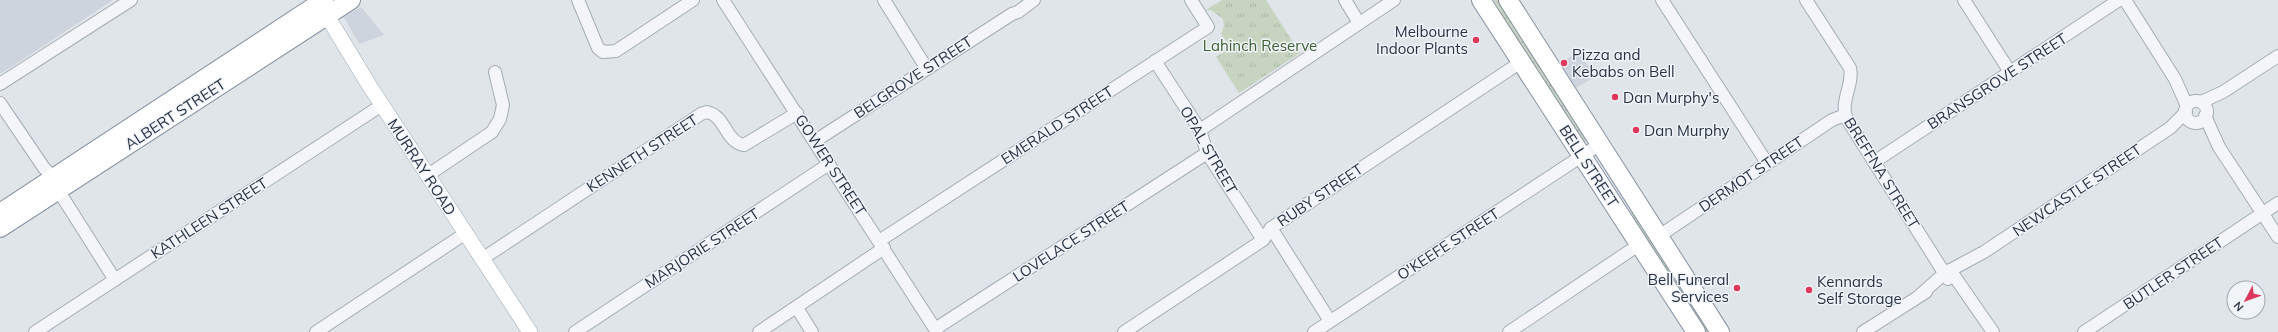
<svg xmlns="http://www.w3.org/2000/svg" width="2278" height="332" font-family="Mulish,sans-serif">
<style>
.built{fill:#ced4dd}
.grass{fill:url(#grass-dots)}
.park{fill:url(#park-tufts)}
.pitch{fill:#c7d5c0}
.lines{fill:none;stroke-linecap:round;stroke-linejoin:round}
.minor-casing{stroke:#a5acb5;stroke-width:14}
.major-casing{stroke:#9eaab8;stroke-width:16}
.highway-casing{stroke:#8693a3;stroke-width:20}
.minor{stroke:#f3f5f8;stroke-width:12}
.major{stroke:#fff;stroke-width:15}
.highway{stroke:#fff;stroke-width:18}
.poi-dot{fill:#dd385b;stroke:#f0f3f8;stroke-width:1.5}
.labels{text-anchor:middle;dominant-baseline:central;stroke-width:3;stroke-linejoin:round;paint-order:stroke}
.poi-label{font-size:15px;fill:#273344;stroke:#f0f3f8;text-anchor:start}
.park-label{font-size:15px;fill:#3e6132;stroke:#f0f3f8}
.street-label{font-size:15px;fill:#273344;stroke:#f0f3f8}
</style>
<defs>
<pattern id="grass-dots" width="8" height="8" patternUnits="userSpaceOnUse"><rect width="8" height="8" fill="#c7d5c0"/><path d="M2 2h.1M6 6h.1" fill="none" stroke="#abb7a6" stroke-width="1.8" stroke-linecap="round"/></pattern>
<pattern id="park-tufts" width="24" height="20" patternUnits="userSpaceOnUse"><rect width="24" height="20" fill="#c7d5c0"/><path d="M3 7l-1-3M5 7V3M7 7l1-3M15 17l-1-3M17 17v-4M19 17l1-3" fill="none" stroke="#abb7a6"/></pattern>
</defs>
<rect width="100%" height="100%" fill="#e0e5ea"/>
<g class="built">
<polygon points="0,0 113,0 2,73 0,73"/>
<polygon points="361,7 384,35 359,44 344,17"/>
<polygon points="1579,51 1595,77 1576,88 1560,63"/>
</g>
<g class="grass">
<polygon points="1494,0 1500,0 1586,140 1585,143 1582,141 1528,59"/>
<polygon points="1598,156 1713,332 1704,332 1638,228 1629,207"/>
</g>
<polygon class="park" points="1222,0 1266,0 1300,53 1239,93 1216,57 1231,47 1221,34 1224,26 1223,19 1211,10 1204,11"/>
<polygon class="pitch" points="1248,33 1267,38 1265,43 1255,46 1247,38"/>
<g class="lines">
<defs>
<g id="minor">
<polyline points="578,0 598,48 603,52 616,51 693,0"/>
<polyline points="723,0 937,332"/>
<polyline points="884,0 927,69"/>
<polyline points="1345,0 1359,23"/>
<polyline points="1662,0 1767,163"/>
<path d="M1806 0 1850 68C1854 85 1839 102 1847 119L1948 279"/>
<polyline points="1964,0 2010,72"/>
<polyline points="2125,0 2175,79 2187,106"/>
<polyline points="1155,61 1200,130 1207,153 1263,240"/>
<polyline points="0,84 131,0"/>
<circle cx="2196" cy="112" r="11"/>
<polyline points="2201,102 2223,92 2278,56"/>
<polyline points="0,103 44,168 54,178"/>
<polyline points="2205,116 2219,147 2278,237"/>
<polyline points="1200,130 1394,0"/>
<polyline points="815,141 1012,14 1018,12 1034,0"/>
<polyline points="1874,162 2119,0"/>
<polyline points="428,175 492,132 500,119 503,105 495,72"/>
<polyline points="58,190 115,280"/>
<polyline points="1271,228 1330,321"/>
<polyline points="1659,236 1832,120 1845,115"/>
<polyline points="879,241 1208,27 1191,0"/>
<path d="M482 259 701 114 707 112C726 116 725 142 744 145L797 113"/>
<polyline points="1950,270 1993,332"/>
<polyline points="1920,295 1945,273 1984,252 2170,128 2186,112"/>
<polyline points="797,308 812,332"/>
<polyline points="935,329 1207,153"/>
<polyline points="35,332 382,105"/>
<polyline points="316,332 466,233"/>
<polyline points="575,332 829,164"/>
<polyline points="759,332 884,248"/>
<polyline points="1124,332 1263,240 1271,228 1521,62"/>
<polyline points="1314,332 1600,144"/>
<polyline points="1509,332 1640,244"/>
<polyline points="1863,332 1926,292"/>
<polyline points="2084,332 2278,203"/>
</g>
<polyline id="major" points="321,6 369,85 530,332"/>
<g id="highway">
<polyline points="1481,0 1696,332"/>
<polyline points="1508,0 1720,332"/>
<polyline points="0,213 324,0"/>
<polyline points="0,228 351,0"/>
</g>
</defs>
<use href="#minor" class="minor-casing"/>
<use href="#major" class="major-casing"/>
<use href="#highway" class="highway-casing"/>
<use href="#minor" class="minor"/>
<use href="#major" class="major"/>
<use href="#highway" class="highway"/>
</g>
<g class="poi-dot">
<circle cx="1476" cy="40" r="4"/>
<circle cx="1564" cy="63" r="4"/>
<circle cx="1615" cy="97" r="4"/>
<circle cx="1636" cy="130" r="4"/>
<circle cx="1737" cy="288" r="4"/>
<circle cx="1809" cy="290" r="4"/>
</g>
<g class="labels">
<g class="poi-label">
<text x="1468" y="31" text-anchor="end">Melbourne<tspan x="1468" dy="17">Indoor Plants</tspan></text>
<text x="1572" y="54">Pizza and<tspan x="1572" dy="17">Kebabs on Bell</tspan></text>
<text x="1623" y="97">Dan Murphy's</text>
<text x="1644" y="130">Dan Murphy</text>
<text x="1729" y="279" text-anchor="end">Bell Funeral<tspan x="1729" dy="17">Services</tspan></text>
<text x="1817" y="281">Kennards<tspan x="1817" dy="17">Self Storage</tspan></text>
</g>
<g class="park-label">
<text x="1260" y="45">Lahinch Reserve</text>
</g>
<g class="street-label">
<text transform="translate(913 77) rotate(-33)">BELGROVE STREET</text>
<text transform="translate(1997 81) rotate(-33)">BRANSGROVE STREET</text>
<text transform="translate(175 114) rotate(-33)">ALBERT STREET</text>
<text transform="translate(1057 125) rotate(-33)">EMERALD STREET</text>
<text transform="translate(1209 150) rotate(60)">OPAL STREET</text>
<text transform="translate(642 153) rotate(-33)">KENNETH STREET</text>
<text transform="translate(831 165) rotate(57)">GOWER STREET</text>
<text transform="translate(1589 166) rotate(57)">BELL STREET</text>
<text transform="translate(422 167) rotate(57)">MURRAY ROAD</text>
<text transform="translate(1882 173) rotate(58)">BREFFNA STREET</text>
<text transform="translate(1751 174) rotate(-34)">DERMOT STREET</text>
<text transform="translate(2077 190) rotate(-34)">NEWCASTLE STREET</text>
<text transform="translate(1320 195) rotate(-34)">RUBY STREET</text>
<text transform="translate(209 218) rotate(-33)">KATHLEEN STREET</text>
<text transform="translate(1071 241) rotate(-33)">LOVELACE STREET</text>
<text transform="translate(1448 244) rotate(-33)">O'KEEFE STREET</text>
<text transform="translate(702 248) rotate(-33)">MARJORIE STREET</text>
<text transform="translate(2173 273) rotate(-34)">BUTLER STREET</text>
</g>
</g>
<g transform="translate(2246 300) rotate(229)"><circle r="19" fill="#f0f3f8" stroke="#a0a6b0"/>
<path d="M0-3L7 15L0 10L-7 15Z" fill="#dd385b"/>
<text y="-6" font-size="11" font-weight="bold" text-anchor="middle" fill="#273344">N</text>
</g>
</svg>
